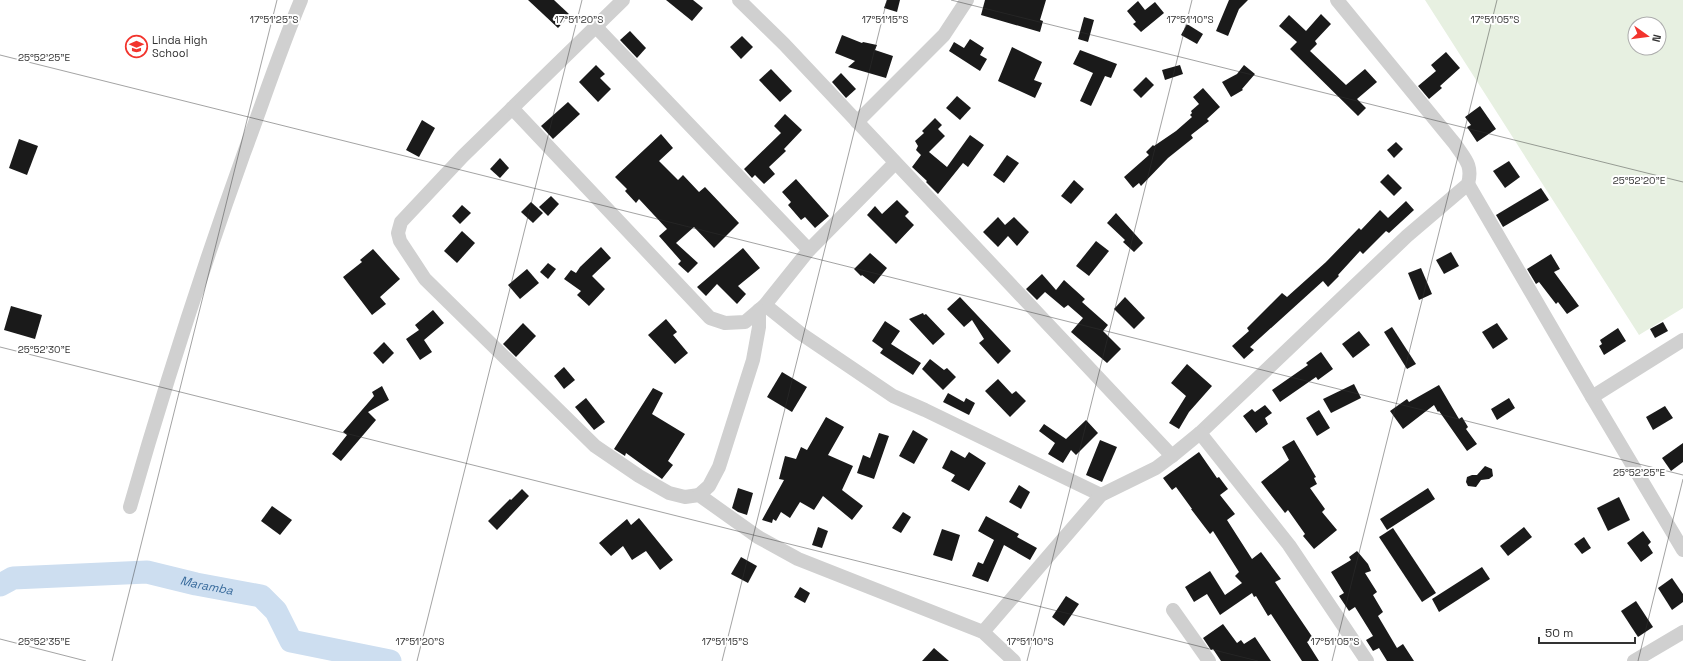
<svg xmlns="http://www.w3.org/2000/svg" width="1683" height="661" font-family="'Space Grotesk',sans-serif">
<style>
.green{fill:#e7f0e1;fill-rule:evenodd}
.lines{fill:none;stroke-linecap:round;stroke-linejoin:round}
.river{stroke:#cddef0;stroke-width:23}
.building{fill:#1a1a1a}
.minor{stroke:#d0d0d0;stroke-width:14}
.ticks{fill:none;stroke:#333;stroke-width:1;stroke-opacity:0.45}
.labels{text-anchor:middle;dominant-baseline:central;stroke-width:4;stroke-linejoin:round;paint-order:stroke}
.poi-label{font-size:11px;fill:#333;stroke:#fff;text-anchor:start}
.water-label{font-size:12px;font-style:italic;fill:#396b9c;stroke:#fff}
.ticks-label{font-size:10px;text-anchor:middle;fill:#333;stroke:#fff;stroke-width:4;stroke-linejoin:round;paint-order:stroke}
</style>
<rect width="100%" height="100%" fill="#fff"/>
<path class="green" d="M1425 0H1683V308L1639 335ZM1635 24H1659V48H1635Z"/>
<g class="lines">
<path class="river" id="s1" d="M0 585 13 578 147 572 196 584 261 596 276 611 291 641 390 661"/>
</g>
<g class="building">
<polygon points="528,0 554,0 570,15 558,28"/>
<polygon points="666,0 693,0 703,8 692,21"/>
<polygon points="887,0 900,0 897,12 884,8"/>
<polygon points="985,0 1046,0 1040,20 1043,21 1040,32 981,15"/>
<polygon points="1229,0 1248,0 1239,9 1228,36 1216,31"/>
<polygon points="1138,1 1145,10 1155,2 1164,13 1141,32 1133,24 1136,22 1127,11"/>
<polygon points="1321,14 1331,24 1315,41 1317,44 1310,51 1346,85 1365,69 1377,82 1357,99 1366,108 1358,116 1290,49 1297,42 1279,26 1289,15 1306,31"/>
<polygon points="1084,17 1094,20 1088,42 1078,39"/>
<polygon points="1187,24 1203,34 1197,44 1181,35"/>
<polygon points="630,31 646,48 637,58 620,40"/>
<polygon points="842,35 862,43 863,42 877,45 875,50 893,56 886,78 848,67 855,61 835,53"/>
<polygon points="742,36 753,47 741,59 730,47"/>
<polygon points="970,39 984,48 980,55 987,59 980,71 949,51 954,42 964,48"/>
<polygon points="1012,47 1042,62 1034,80 1042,83 1035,98 998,81"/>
<polygon points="1080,50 1117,64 1111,78 1105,76 1091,106 1080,101 1093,73 1073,64"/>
<polygon points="1446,52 1460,68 1440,86 1442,88 1429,99 1418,86 1436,71 1431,65"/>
<polygon points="596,65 605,74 600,78 611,89 598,102 579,82"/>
<polygon points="1180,65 1183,74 1165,80 1162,70"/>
<polygon points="1244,65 1255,74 1242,89 1243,90 1231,97 1222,82 1237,74"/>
<polygon points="771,69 792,91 780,102 759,80"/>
<polygon points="841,73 856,89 846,98 832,82"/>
<polygon points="1146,77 1154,85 1141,98 1133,90"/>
<polygon points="1203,88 1220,107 1207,119 1209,121 1191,135 1193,138 1168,158 1141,186 1139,183 1133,188 1124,177 1149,155 1146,152 1153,145 1154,146 1176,131 1192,117 1190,115 1192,113 1191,111 1199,104 1193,97"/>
<polygon points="957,96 971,108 960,120 946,108"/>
<polygon points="568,102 580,114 553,139 541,126"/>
<polygon points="1480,106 1496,129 1477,142 1467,127 1471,125 1465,117"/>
<polygon points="785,114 802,130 784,149 786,151 769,167 775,174 764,184 755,175 752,178 744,169 781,133 774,126"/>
<polygon points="935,118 942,125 938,129 945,136 929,152 947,167 970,135 984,145 968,167 963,163 938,194 926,182 927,181 912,167 921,155 916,150 918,146 915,141 924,133 922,131"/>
<polygon points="422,120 435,128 419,157 406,150"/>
<polygon points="661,134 673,148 659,161 678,180 683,175 699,192 705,187 739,223 714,248 694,227 676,243 698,263 688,273 678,264 681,261 659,236 667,229 639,199 636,203 625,191 627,189 615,177"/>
<polygon points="19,139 38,146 27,175 9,168"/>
<polygon points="1396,142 1403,149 1394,158 1387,150"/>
<polygon points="1007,155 1019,163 1004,183 993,175"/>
<polygon points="500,158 509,168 500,178 490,169"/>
<polygon points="1509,161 1520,177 1505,188 1493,171"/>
<polygon points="1388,174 1402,188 1394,196 1380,182"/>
<polygon points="796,179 829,216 815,228 805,217 801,220 788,205 791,202 782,192"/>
<polygon points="1074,180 1084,189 1071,204 1061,196"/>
<polygon points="1541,188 1549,200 1503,227 1496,215"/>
<polygon points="551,196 559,204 548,216 539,207"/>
<polygon points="897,200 909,212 905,216 914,225 896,244 867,215 875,206 882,214"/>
<polygon points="1406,201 1414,210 1389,233 1386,231 1363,254 1360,251 1338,275 1339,276 1328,287 1323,281 1250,347 1254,350 1244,359 1232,346 1249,331 1247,328 1282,293 1287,297 1326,262 1359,228 1361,230 1380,210 1388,218"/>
<polygon points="531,202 543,213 533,223 521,212"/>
<polygon points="462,205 471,213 460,224 452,216"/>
<polygon points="1116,213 1143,243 1134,252 1123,242 1125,240 1107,223"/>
<polygon points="998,217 1005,225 1014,217 1029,232 1017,246 1008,236 998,247 983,232"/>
<polygon points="462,231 475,243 457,263 444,251"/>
<polygon points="1096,241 1109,251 1089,276 1076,266"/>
<polygon points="601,247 611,258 592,276 605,289 589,306 577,295 581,291 564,279 571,270 576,273 580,267"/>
<polygon points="743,248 760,268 738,286 746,294 737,304 717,284 706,296 697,287"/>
<polygon points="373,249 400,279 380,297 386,304 372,315 343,277 362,262 360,260"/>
<polygon points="1451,252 1459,266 1444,274 1436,260"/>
<polygon points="870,253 887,268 874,284 862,275 861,276 854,269"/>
<polygon points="1551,254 1560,269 1554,272 1579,306 1567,314 1558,302 1556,304 1539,282 1536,284 1527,269"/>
<polygon points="548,263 556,269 548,279 540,272"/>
<polygon points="1421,268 1432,294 1419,300 1408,273"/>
<polygon points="527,269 539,283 520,299 508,285"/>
<polygon points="1042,274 1056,290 1064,280 1085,299 1082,302 1108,325 1103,331 1121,349 1107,363 1071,332 1083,318 1068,305 1064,308 1045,292 1037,300 1026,289"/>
<polygon points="960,297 1011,351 998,364 979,343 984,339 972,320 964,327 947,309"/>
<polygon points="1125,297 1145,318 1134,329 1114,309"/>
<polygon points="11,306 42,315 35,339 4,330"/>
<polygon points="433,310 444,323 424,340 432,352 420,360 406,339 419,330 415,325"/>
<polygon points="923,313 924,315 926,314 945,334 933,345 909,319"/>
<polygon points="666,319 677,332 673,335 688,353 675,364 648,335"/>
<polygon points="885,321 900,331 891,344 921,363 913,375 880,353 883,349 872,341"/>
<polygon points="1663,322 1668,331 1655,338 1650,329"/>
<polygon points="523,323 536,336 516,357 503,344"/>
<polygon points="1497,323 1508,339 1493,349 1482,332"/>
<polygon points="1392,327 1416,364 1407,369 1384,332"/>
<polygon points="1618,328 1626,341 1604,355 1599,346 1602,344 1600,340"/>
<polygon points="1359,331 1370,345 1353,358 1342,344"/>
<polygon points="384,342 394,353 383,364 373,353"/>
<polygon points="1321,352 1333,369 1318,380 1316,377 1280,402 1272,390 1308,365 1306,363"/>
<polygon points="930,359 944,370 947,368 956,377 943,390 922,369"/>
<polygon points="1187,364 1212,386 1189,412 1179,429 1169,423 1186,396 1171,383"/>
<polygon points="564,367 575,380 564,389 554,376"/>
<polygon points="782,372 807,387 792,412 767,397"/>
<polygon points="998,379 1012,394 1016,391 1026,401 1010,417 985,391"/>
<polygon points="1354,384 1361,398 1331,413 1323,399"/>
<polygon points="1439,385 1459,419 1462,417 1468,427 1466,429 1477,444 1467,451 1439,411 1438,412 1434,405 1403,429 1390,411 1407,399 1409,402"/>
<polygon points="382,386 389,400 368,412 376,420 341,461 332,454 347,435 343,432 374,396 372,392"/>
<polygon points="653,388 663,393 652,414 685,434 668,461 673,465 662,479 626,453 625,456 614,449"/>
<polygon points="948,393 964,402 966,398 975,403 969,415 943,402"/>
<polygon points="586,398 605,422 594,430 575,407"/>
<polygon points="1509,398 1515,408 1497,420 1491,409"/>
<polygon points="1265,405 1272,413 1265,418 1268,424 1256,433 1243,416 1252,409 1255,412"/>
<polygon points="1665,406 1673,418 1653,430 1646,417"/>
<polygon points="1319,410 1330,428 1317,436 1306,418"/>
<polygon points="826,417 844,427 828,455 853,466 842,490 863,506 852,520 823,496 814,510 800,502 790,518 781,512 776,521 773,519 772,523 762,520 784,480 779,479 785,456 796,459 801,447 807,450"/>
<polygon points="1086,420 1098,433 1076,455 1071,450 1063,463 1048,454 1055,443 1039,431 1044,424 1066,439"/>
<polygon points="913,430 928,439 914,464 899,456"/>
<polygon points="879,433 889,436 874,479 857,473 863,455 870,458"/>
<polygon points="1100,440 1117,447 1102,482 1086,475"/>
<polygon points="1294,440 1316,477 1314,478 1317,484 1310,488 1325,509 1322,512 1337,530 1314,549 1303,536 1305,534 1288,510 1285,513 1261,482 1289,460 1282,447"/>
<polygon points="1683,443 1683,462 1671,471 1662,458"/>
<polygon points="951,450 965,458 969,452 986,463 969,491 951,481 955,475 942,468"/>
<polygon points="1199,452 1217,478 1219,477 1228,489 1220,495 1235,514 1227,520 1252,559 1261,552 1281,579 1275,582 1313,638 1307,642 1319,661 1302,661 1271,614 1268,616 1256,596 1254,597 1252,593 1220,615 1207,594 1194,602 1185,587 1210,571 1225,595 1242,583 1235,576 1239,572 1213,531 1210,534 1191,509 1192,509 1176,487 1172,490 1163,478"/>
<polygon points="1485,466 1492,469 1493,476 1489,479 1481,480 1476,487 1468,486 1466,482 1467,477 1472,475 1477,475"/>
<polygon points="1019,485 1030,492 1021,509 1009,502"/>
<polygon points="738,488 753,493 747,515 738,512 732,508"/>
<polygon points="1428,488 1435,499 1387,530 1380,519"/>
<polygon points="522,489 529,496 497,530 488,521 510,499 511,500"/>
<polygon points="1619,497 1630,520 1608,531 1597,508"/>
<polygon points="272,506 292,520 280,535 261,521"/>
<polygon points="903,512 911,517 901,533 892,528"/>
<polygon points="986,516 1019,534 1017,537 1037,548 1030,560 1004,545 988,582 972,576 978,562 983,564 994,540 978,531"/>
<polygon points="639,518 673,560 660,570 646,551 632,560 623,546 611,556 599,543 627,519 631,525"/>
<polygon points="818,527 828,531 822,548 812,545"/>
<polygon points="1524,527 1532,537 1508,556 1500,546"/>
<polygon points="1393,528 1436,593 1422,602 1379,537"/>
<polygon points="942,529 960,535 952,561 933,555"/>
<polygon points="1643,531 1651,542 1648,545 1653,553 1641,562 1627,543"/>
<polygon points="1584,537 1591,548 1582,554 1574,544"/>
<polygon points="1357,551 1368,564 1371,571 1365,573 1377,592 1373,595 1383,612 1378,616 1397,648 1403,644 1414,661 1387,661 1379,648 1373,651 1366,640 1373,636 1355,607 1349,611 1339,596 1344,593 1331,572 1351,560 1349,557"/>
<polygon points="741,557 757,566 748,583 731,574"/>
<polygon points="1482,567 1490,579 1439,612 1432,599"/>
<polygon points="1672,578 1683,594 1683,602 1672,610 1658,588"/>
<polygon points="800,587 810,593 805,603 794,597"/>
<polygon points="1066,596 1079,604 1064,626 1052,617"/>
<polygon points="1636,601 1653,627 1638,637 1621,611"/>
<polygon points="1223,624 1237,643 1241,640 1244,644 1255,637 1271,661 1221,661 1213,649 1211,650 1203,638"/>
<polygon points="934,648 949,661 922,661"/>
</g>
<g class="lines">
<g class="minor">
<polyline points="623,0 463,156 401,222 398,233 400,241 425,279 595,446 639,476 669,493 685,497 699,495 758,537 798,559 983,632 1014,661"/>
<path d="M739 0 784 44 1172 456 1200 433 1407 236 1468 184C1473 165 1465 159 1455 144L1337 0"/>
<polyline points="596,27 809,250"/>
<polyline points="512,108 710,318 725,323 745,322 765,305 809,250 895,163"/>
<polyline points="857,122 944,35 967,0"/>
<polyline points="1468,184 1592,397 1683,550"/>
<polyline points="765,305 800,333 893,396 925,410 1101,495"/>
<polyline points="1592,397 1683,340"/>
<polyline points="1200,433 1289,545 1367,661"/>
<polyline points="699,495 709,486 719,467 753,360 759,327 759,310"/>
<path d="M130 507C164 388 202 270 244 153 263 102 280 50 301 0"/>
<polyline points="1173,610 1209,661"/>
<polyline points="983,632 1101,495 1156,468 1172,456"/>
<polyline points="1634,661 1683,632"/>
</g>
</g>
<path class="ticks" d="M951 0 1683 182M0 55 1683 475M0 347 1258 661M0 639 86 661M112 661 277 0M417 661 582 0M722 661 887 0M1027 661 1192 0M1332 661 1497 0M1638 661 1683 479"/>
<defs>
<symbol id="school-ring" viewBox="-11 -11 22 22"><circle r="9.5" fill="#fff" stroke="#f2342d" stroke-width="1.5"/><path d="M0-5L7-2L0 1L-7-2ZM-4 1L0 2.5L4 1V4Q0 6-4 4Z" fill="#f2342d"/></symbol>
</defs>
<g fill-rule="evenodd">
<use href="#school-ring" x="124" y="34" width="25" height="25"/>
</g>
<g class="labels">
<g class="poi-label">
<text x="152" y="40">Linda High<tspan x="152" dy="13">School</tspan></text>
</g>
<g class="water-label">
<text stroke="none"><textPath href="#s1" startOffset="210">Maramba</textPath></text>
</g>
</g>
<g class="ticks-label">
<text x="274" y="23">17°51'25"S</text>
<text x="579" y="23">17°51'20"S</text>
<text x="1190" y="23">17°51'10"S</text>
<text x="885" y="23">17°51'15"S</text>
<text x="1495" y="23">17°51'05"S</text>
<text x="44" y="61">25°52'25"E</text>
<text x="1639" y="184">25°52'20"E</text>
<text x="44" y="353">25°52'30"E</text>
<text x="1639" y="476">25°52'25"E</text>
<text x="420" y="645">17°51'20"S</text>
<text x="725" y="645">17°51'15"S</text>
<text x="1030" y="645">17°51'10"S</text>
<text x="1335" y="645">17°51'05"S</text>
<text x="44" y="645">25°52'35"E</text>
</g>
<g transform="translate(1647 36) rotate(104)"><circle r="19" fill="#ffffff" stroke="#adadad"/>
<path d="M0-3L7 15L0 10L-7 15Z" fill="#f2342d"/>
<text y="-6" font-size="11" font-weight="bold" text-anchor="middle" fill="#333333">N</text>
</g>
<path d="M1539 637v6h96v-6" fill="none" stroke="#333333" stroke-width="2"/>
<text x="1545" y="637" font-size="12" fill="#333333" stroke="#ffffff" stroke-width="3" paint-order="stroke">50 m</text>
</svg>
